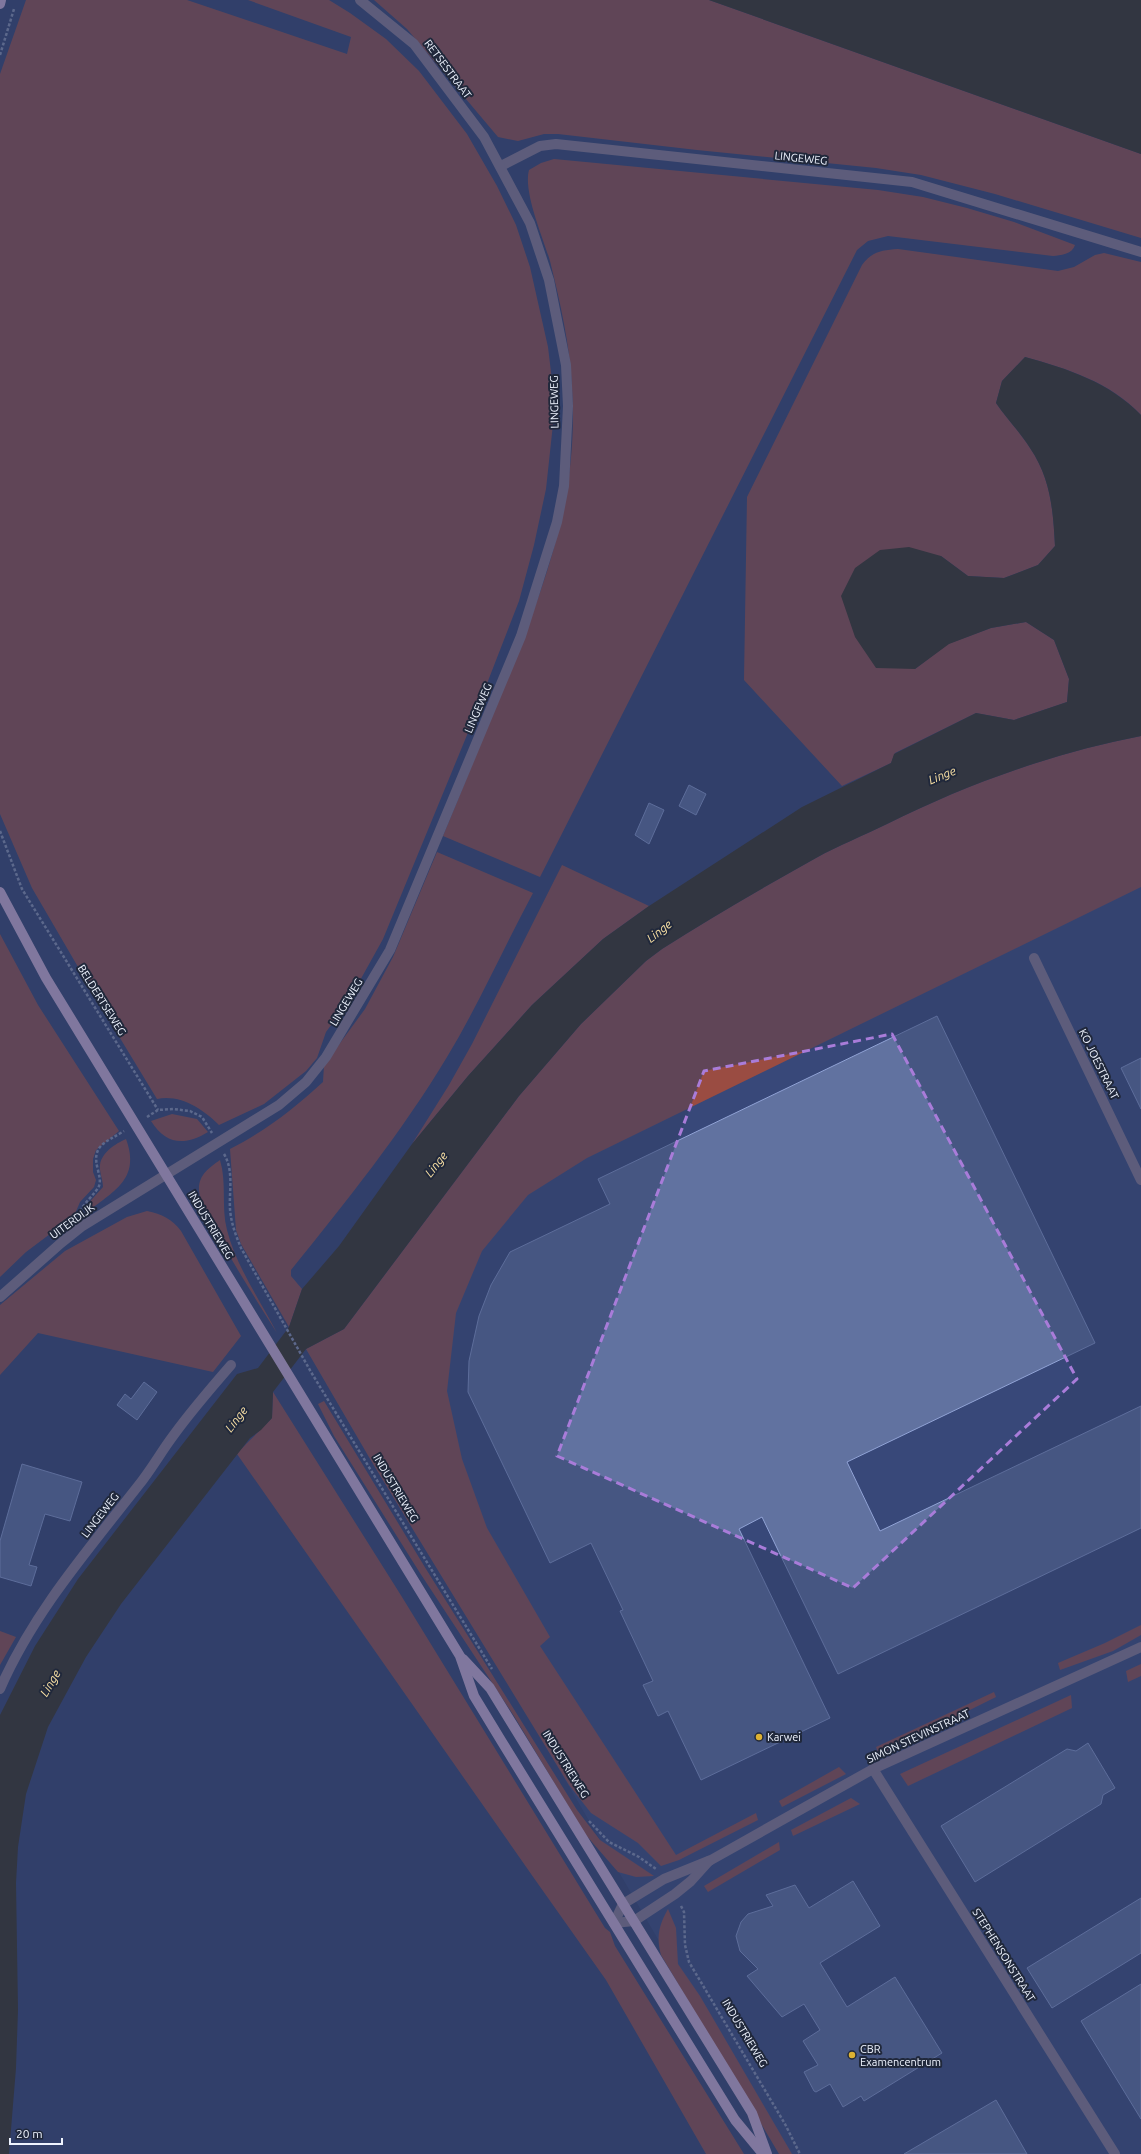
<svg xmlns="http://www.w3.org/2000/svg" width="1141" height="2154" font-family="Ubuntu,sans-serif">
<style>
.built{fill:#384879}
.green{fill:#9a4c42}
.water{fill:#342a10}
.building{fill:#6172a0;stroke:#91a3d5}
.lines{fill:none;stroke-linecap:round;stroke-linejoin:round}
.path{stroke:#919ab5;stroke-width:2.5;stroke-dasharray:3 2;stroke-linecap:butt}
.minor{stroke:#927f91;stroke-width:10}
.major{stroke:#e1bbde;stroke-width:10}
.marked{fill:none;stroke:#a97cd9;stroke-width:3;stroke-dasharray:8 5;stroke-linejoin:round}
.poi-dot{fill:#ddb133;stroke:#20283b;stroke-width:1.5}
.labels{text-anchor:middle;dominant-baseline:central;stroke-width:4;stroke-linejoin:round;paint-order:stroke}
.street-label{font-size:11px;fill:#eff4ff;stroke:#20283b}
.poi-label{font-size:11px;fill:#eff4ff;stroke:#20283b;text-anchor:start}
.water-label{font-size:12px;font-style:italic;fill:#fae1a4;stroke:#20283b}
</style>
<rect width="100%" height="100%" fill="#313f6a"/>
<polygon class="built" points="1141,870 1141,2154 783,2154 350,1410 523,1187"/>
<g class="green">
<path d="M26 0H187L347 54 351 37 248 0H329L350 13 386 39 419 71 467 134 497 186 516 225 530 267 548 347 553 389V424L546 489 534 545 519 601 467 735 383 939 348 1002 326 1032 317 1058 306 1071 264 1104 219 1125C204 1110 181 1094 157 1099L106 1015 32 888 0 814V74Z"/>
<polygon points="374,0 709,0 1141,154 1141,238 995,194 921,175 876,168 697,150 558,134 544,134 518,141 498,137 407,29"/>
<path d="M554 159 878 190 923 197 967 208 1014 222 1075 245C1072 254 1062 255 1053 256L888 236 868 241 857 250 540 877 443 836C464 785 484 735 505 684 545 585 579 497 572 388 570 345 560 302 550 261 543 237 523 192 529 170L541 163Z"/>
<path d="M898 249 1058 271 1074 267 1095 255 1104 253 1141 262V415C1110 382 1068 369 1025 357L1002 381 996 403C1007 419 1020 432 1030 448 1051 479 1053 510 1055 546L1038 565 1004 578 968 576 941 556 915 669 948 644 991 628 1026 622 1054 640 1069 679 1067 702 1014 720 976 713 895 753 891 763 842 786 744 680 747 497 862 265C871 252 882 250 898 249Z"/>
<path d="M1141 736V887L587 1158 528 1195 482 1251 456 1313 447 1391 462 1459 487 1528 550 1637 540 1646 676 1855 756 1813 758 1820 679 1860 661 1866 638 1843 591 1813 569 1785 373 1464 306 1349 344 1329 519 1096 581 1024 646 961 662 949C712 917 764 887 816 858 839 845 863 836 887 824 967 784 1053 753 1141 736Z"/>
<path d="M437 852 533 893C504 947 479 1004 447 1057 402 1132 346 1202 291 1270V1276L302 1289 289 1327 241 1244 236 1230 230 1149C264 1132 295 1108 323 1082L324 1065 365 1009 393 957Z"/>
<polygon points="562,865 649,906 603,939 532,1005 468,1076 412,1144 449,1085 472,1044"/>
<polygon points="0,934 38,1005 119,1131 96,1150 93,1159 93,1172 96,1180 94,1187 80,1202 74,1216 26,1252 0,1277"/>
<path d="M172 1114 197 1119 208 1132C185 1146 166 1145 151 1121Z"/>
<path d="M126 1139C141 1180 113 1191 85 1214V1207L103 1187C103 1180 99 1171 100 1165 102 1152 115 1144 126 1139Z"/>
<path d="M220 1160C227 1183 221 1207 227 1230 236 1266 260 1300 277 1333 255 1298 233 1264 214 1227 209 1216 200 1203 199 1191 198 1175 209 1168 220 1160Z"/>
<path d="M147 1211C162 1214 172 1219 181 1231L241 1336 213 1372 38 1333 0 1375V1305L65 1251 127 1217Z"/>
<path d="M273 1392 402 1597 605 1928 610 1932 615 1946 744 2154H706L606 1980 536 1881 237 1454C248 1441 260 1431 272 1418Z"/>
<polygon points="324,1401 426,1569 577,1810 600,1840 654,1876 636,1877 618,1872 585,1834 514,1716 420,1573 334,1436 318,1404"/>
<polygon points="1141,1625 1141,1635 1113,1651 1060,1670 1058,1663 1105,1643"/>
<polygon points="0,1631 16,1637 0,1665"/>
<polygon points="1141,1664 1141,1676 1128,1682 1126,1671"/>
<polygon points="994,1692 996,1697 879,1755 876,1747"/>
<polygon points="1071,1695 1072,1708 908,1786 900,1774"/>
<polygon points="839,1767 846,1774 782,1807 779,1801"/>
<polygon points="851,1798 860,1804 793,1836 791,1830"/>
<polygon points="779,1842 780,1850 708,1892 704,1886"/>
<path d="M668 1909 676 1928 678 1964 700 1996 792 2154H779L661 1955C656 1937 659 1925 668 1909Z"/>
</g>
<g class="water">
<polygon points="709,0 1141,0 1141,154"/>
<path d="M1025 357C1068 369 1109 382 1141 415V736C1053 753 967 784 887 824 863 836 839 845 816 858 764 887 712 917 662 949L646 961 581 1024 519 1096 344 1329 306 1349 273 1392 272 1418 261 1430 250 1438 121 1604 86 1657 48 1727 26 1794 18 1847 16 1883 18 2010 16 2068 9 2154H0V1715L35 1646 78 1579 237 1374 258 1368 289 1327 302 1289 339 1246 412 1144 468 1076 532 1005 603 939 649 906 802 807 891 763 894 754 976 713 1014 720 1067 702 1069 679 1054 640 1026 622 991 628 949 644 915 669 876 668 855 637 841 596 855 568 880 550 909 547 941 556 968 576 1004 578 1038 565 1055 546C1053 510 1051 479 1030 448 1020 432 1007 419 996 403L1002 381Z"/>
</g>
<g class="building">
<polygon points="689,785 706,794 696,815 679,806"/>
<polygon points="649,803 664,810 649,844 635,835"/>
<polygon points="937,1016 1095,1343 847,1462 880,1531 1141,1406 1141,1528 838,1674 762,1517 739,1529 830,1718 701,1780 668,1711 658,1716 643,1685 653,1681 620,1611 623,1610 591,1543 550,1563 468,1392 469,1361 479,1316 491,1285 510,1252 610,1204 598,1179"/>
<polygon points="1141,1058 1141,1109 1121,1068"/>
<polygon points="144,1382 157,1392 137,1420 117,1405 125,1394 131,1399"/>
<polygon points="22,1464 82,1482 70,1521 45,1514 29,1565 37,1567 31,1586 0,1577 0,1541"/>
<polygon points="1088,1743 1115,1788 1103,1795 1101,1804 975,1882 941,1826 1067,1749 1076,1751"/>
<polygon points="853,1881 880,1926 820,1963 847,2007 895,1977 942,2053 864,2101 861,2096 843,2107 830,2084 816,2092 814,2091 804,2072 818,2065 803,2041 820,2030 804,2004 782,2017 747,1976 758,1969 740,1951 736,1936 741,1922 748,1914 773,1906 766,1895 795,1885 809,1908"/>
<polygon points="1141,1898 1141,1953 1052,2008 1027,1968"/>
<polygon points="1141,1984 1141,2119 1081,2021"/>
<polygon points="996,2100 1027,2154 904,2154"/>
</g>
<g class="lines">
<g class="path">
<polyline points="0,55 14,9"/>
<polyline points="0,831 22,889 158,1110"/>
<polyline points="147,1117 158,1110 173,1109 190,1111 202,1117 212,1133"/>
<path d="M224 1154C234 1171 229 1190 230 1209 231 1223 236 1236 241 1248L311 1372 492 1669"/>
<path d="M80 1211C85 1202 95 1194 99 1186 101 1180 99 1176 98 1170 91 1145 105 1143 124 1131"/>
<polyline points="589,1821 609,1842 639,1857 656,1869"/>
<polyline points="681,1906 684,1912 685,1945 689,1962 785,2124 800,2154"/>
</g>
<g class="minor">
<polyline points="501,166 540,146 556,144 912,182 1141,252"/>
<polyline points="1034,958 1141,1180"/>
<polyline points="0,1297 61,1243 81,1227 279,1105 306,1082 326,1057 390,950 521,636 557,522 564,486 568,406 566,365 549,280 530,223 484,137 414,44 360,0"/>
<path d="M0 1689C33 1613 88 1550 138 1486 151 1470 161 1452 173 1436 191 1411 211 1388 231 1365"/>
<polyline points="873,1769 1115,2154"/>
<polyline points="614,1923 623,1904 664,1879 711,1860 873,1769 1141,1647"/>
<polyline points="614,1923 634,1921 675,1894 691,1881 709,1861"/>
</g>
<g class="major">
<polyline points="0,4 1,0"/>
<polyline points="0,892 46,978 460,1656 474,1696 502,1742 735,2120 763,2154"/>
<polyline points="463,1659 490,1688 752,2113 767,2154"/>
</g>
</g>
<path d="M0 0H1141V2154H0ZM892 1034 1077 1379 853 1588 557 1456 704 1071Z" fill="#313f6a" fill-opacity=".55" fill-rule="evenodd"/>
<path class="marked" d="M892 1034 1077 1379 853 1588 557 1456 704 1071Z"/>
<g class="poi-dot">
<circle cx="759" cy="1737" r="4"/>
<circle cx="852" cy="2055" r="4"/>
</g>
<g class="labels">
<g class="street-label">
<text transform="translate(448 69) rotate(53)">RETSESTRAAT</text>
<text transform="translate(801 158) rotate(6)">LINGEWEG</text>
<text transform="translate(554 402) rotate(-91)">LINGEWEG</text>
<text transform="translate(478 708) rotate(-67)">LINGEWEG</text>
<text transform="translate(102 1000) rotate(58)">BELDERTSEWEG</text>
<text transform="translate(346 1002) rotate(-59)">LINGEWEG</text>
<text transform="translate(1099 1064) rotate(64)">KO JOESTRAAT</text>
<text transform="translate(72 1221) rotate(-36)">UITERDIJK</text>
<text transform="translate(211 1225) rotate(59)">INDUSTRIEWEG</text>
<text transform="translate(396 1488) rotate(59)">INDUSTRIEWEG</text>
<text transform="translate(100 1515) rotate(-52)">LINGEWEG</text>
<text transform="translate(918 1736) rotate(-25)">SIMON STEVINSTRAAT</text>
<text transform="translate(566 1764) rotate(58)">INDUSTRIEWEG</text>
<text transform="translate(1004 1955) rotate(58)">STEPHENSONSTRAAT</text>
<text transform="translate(745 2033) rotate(59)">INDUSTRIEWEG</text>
</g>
<g class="poi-label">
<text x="767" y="1737">Karwei</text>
<text x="860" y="2049">CBR<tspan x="860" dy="13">Examencentrum</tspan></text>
</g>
<g class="water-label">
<text transform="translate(942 775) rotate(-22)">Linge</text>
<text transform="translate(659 931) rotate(-38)">Linge</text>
<text transform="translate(436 1164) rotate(-52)">Linge</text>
<text transform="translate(236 1419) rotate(-53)">Linge</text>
<text transform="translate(50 1683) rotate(-60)">Linge</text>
</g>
</g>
<path d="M10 2138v6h52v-6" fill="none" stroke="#eff4ff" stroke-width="2"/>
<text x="16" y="2138" font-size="12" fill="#eff4ff" stroke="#20283b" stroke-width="3" paint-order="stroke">20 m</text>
</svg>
